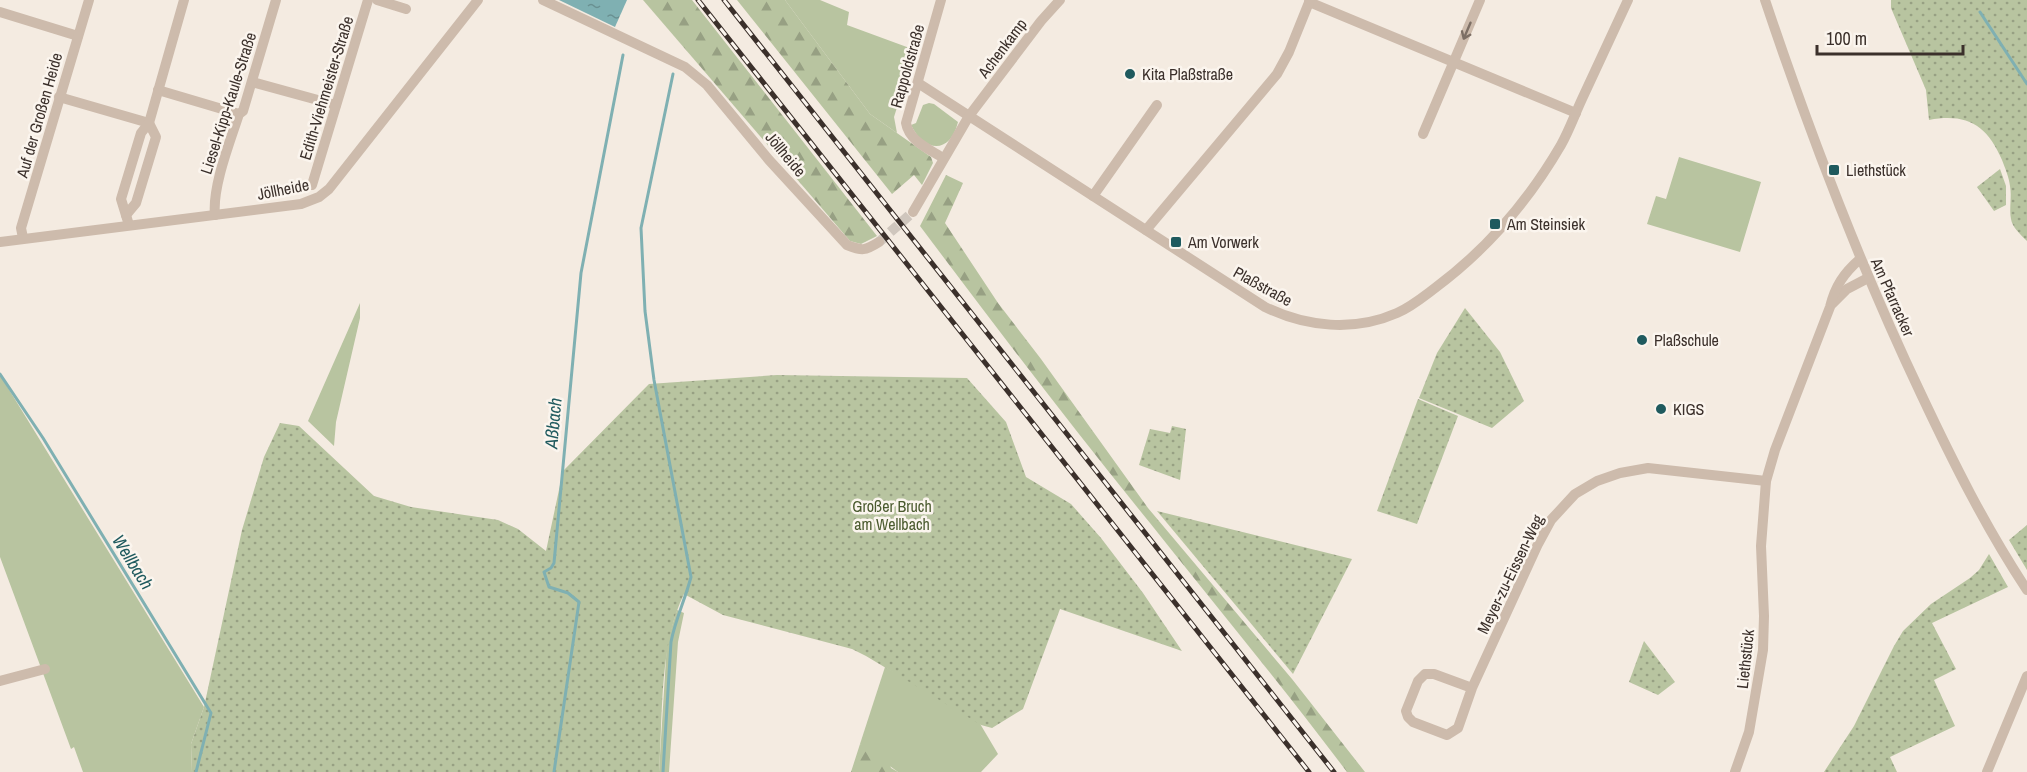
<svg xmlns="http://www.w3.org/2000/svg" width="2027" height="772" font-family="'Archivo Narrow',sans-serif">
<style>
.green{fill:#b8c4a0}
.forest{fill:url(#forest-firs)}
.park{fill:url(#park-dots)}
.water{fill:url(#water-ripples)}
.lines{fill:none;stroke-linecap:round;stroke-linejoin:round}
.stream{stroke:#7fb0b2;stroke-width:3}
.minor-tunnel{stroke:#cfc6bd;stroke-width:10;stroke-dasharray:10 5;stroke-linecap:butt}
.minor{stroke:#cdbbac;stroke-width:10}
.rail-casing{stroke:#3b302b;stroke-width:5}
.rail{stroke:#fbf5ee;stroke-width:3;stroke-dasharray:9;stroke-linecap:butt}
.oneway{stroke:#7d6f65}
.poi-dot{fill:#1f5a5e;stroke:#fbf5ee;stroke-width:2}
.labels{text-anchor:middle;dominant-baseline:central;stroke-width:5;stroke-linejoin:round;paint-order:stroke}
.street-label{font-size:16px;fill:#3b302b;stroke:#fbf5ee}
.poi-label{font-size:16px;fill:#3b302b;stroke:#fbf5ee;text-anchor:start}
.park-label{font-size:16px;fill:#4a5a2e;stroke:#fbf5ee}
.water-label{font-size:18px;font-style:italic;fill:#1f5a5e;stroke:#fbf5ee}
</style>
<defs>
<pattern id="forest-firs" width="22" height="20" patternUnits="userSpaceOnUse" patternTransform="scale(1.5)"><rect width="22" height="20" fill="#b8c4a0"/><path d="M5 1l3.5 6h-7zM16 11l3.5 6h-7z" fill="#97a083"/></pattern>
<pattern id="park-dots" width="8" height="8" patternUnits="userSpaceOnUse" patternTransform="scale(1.5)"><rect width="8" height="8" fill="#b8c4a0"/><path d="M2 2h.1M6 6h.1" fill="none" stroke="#97a083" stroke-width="1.8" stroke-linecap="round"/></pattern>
<pattern id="water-ripples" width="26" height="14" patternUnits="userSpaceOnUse" patternTransform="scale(1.5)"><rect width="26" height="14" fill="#7fb0b2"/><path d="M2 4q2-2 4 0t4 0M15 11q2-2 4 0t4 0" fill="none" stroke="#699091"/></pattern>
</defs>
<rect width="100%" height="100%" fill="#f4ebe1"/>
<g class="green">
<polygon points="785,0 820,0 849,12 847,25 915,50 894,117 897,133 870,114"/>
<path d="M929 103 934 104 958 122C950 155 924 152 911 125L916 123 923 105Z"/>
<polygon points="1679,157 1761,182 1740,252 1647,224 1656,196 1666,199"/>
<polygon points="360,303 360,318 336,422 334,446 308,421"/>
<polygon points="0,375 204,707 191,744 192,772 83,772 74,747 71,749 0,557"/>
<polygon points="677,610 684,613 678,642 669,772 659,772 667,642"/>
<polygon points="885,667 976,717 998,754 981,772 898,772 860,744"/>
</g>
<g class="forest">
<polygon points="643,0 692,0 877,236 861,244 850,241"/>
<polygon points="737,0 785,0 870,114 931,157 933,163 922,185 914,175 892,194"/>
<path d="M946 175 963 183 945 223 998 303 1041 359 1148 508 1292 679 1365 772H1347C1283 687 1216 606 1150 523 1071 426 995 326 920 226Z"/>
<path d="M860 744C873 749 888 753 891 768L898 772H851Z"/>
</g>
<g class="park">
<path d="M1891 0H2027V241C2021 235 2012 227 2011 219 2009 208 2012 197 2010 186 2009 177 2005 168 2002 160 1987 125 1967 113 1929 120L1926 90 1891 8Z"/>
<polygon points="2000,169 2006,186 2006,205 1994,211 1977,187"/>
<polygon points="1465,308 1500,352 1524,401 1492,428 1419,398 1437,353"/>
<path d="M777 375 967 378 1006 422 1026 477 1071 504 1101 538 1143 593 1182 651 1060 609 1023 709 992 728 981 725 866 656 852 649 723 615 684 594C659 644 663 716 659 772H192L191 744 204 707 242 530 264 457 280 423 299 426 374 496 411 507 498 520 518 529 546 551 563 471 649 384Z"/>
<polygon points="1418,399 1458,416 1417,524 1377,511"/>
<polygon points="1172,426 1186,429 1180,480 1139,465 1150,429 1170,433"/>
<polygon points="1157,511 1352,559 1293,674"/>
<polygon points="2027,525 2027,570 2009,540"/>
<polygon points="1989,554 2008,587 1932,623 1956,669 1934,680 1955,726 1890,757 1897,772 1824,772 1854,726 1894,646 1903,631 1931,604 1970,578 1979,570"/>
<polygon points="1644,641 1675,682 1658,695 1629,682"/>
</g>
<polygon class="water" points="559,0 627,0 615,27"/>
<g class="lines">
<g class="stream">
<polyline points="1980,12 2027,84"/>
<polyline points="0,374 43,438 211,713 196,772"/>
<polyline points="554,772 579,602 568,593 549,587 544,572 551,568 554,563 581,273 623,55"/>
<path d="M663 772 671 642C675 620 685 600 691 577L654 380 645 311 641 228 673 74"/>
</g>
<polyline class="minor-tunnel" points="879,242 913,212"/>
<g class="minor">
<polyline points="377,0 406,9"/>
<path d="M543 0 685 67 707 85 769 160 847 245C862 251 865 251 879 242"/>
<path d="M941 0 906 123C909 141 929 149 943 158"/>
<path d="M1765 0C1810 134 1860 266 1921 394 1953 462 1986 528 2027 590"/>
<polyline points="1309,2 1576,113"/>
<polyline points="0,12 78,36"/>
<polyline points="252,82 336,105"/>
<path d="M918 83 1265 307C1306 327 1354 332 1397 313 1411 307 1423 297 1435 288 1486 250 1529 200 1561 145 1569 131 1575 114 1582 99 1597 66 1613 33 1628 0"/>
<polyline points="158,90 239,114"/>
<polyline points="59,97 149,123"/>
<polyline points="1423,134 1480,0"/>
<polyline points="312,185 368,0"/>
<polyline points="1093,196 1157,105"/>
<polyline points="913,212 969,116 1041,21 1060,0"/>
<polyline points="126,215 136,203 156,137 149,123"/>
<path d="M215 215C212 187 230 142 239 114L243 111 276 0"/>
<polyline points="129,225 121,199 141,133 149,123 184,0"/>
<polyline points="1146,230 1277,74 1289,52 1310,0"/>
<polyline points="23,238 21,228 89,0"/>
<polyline points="0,242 301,204 319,197 329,189 478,0"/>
<polyline points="1832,304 1847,289 1868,278"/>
<polyline points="0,681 45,669"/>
<polyline points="1472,688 1434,674 1425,674 1418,681 1406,711 1408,717 1413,722 1447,735 1458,728 1472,688 1538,544 1551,520 1575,494 1597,481 1620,473 1648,468 1766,481"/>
<path d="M1735 772 1749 732 1763 650 1764 616 1761 546 1766 481 1775 450 1830 307C1835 286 1844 273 1860 259"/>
<polyline points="1987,772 2027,676"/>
</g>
<defs>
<g id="rail">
<polyline points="698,0 1309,772"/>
<polyline points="724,0 1334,772"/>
</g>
</defs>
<use href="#rail" class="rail-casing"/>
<use href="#rail" class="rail"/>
</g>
<defs><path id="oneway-shaft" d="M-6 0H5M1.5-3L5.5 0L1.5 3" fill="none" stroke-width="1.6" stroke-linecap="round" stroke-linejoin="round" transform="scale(1.5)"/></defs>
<use class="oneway" href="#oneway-shaft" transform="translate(1467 31) rotate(113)"/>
<g class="poi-dot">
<circle cx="1130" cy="74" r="6"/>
<rect x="1828" y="164" width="12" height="12" rx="3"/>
<rect x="1489" y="218" width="12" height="12" rx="3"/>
<rect x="1170" y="236" width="12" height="12" rx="3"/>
<circle cx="1642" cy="340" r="6"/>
<circle cx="1661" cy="409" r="6"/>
</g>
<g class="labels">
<g class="street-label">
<text transform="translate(1002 48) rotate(-53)">Achenkamp</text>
<text transform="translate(907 66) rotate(-74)">Rappoldstraße</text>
<text transform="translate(326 88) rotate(-73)">Edith-Viehmeister-Straße</text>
<text transform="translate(228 103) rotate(-72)">Liesel-Kipp-Kaule-Straße</text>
<text transform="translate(39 115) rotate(-74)">Auf der Großen Heide</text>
<text transform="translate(786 154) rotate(50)">Jöllheide</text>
<text transform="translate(283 189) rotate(-11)">Jöllheide</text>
<text transform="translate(1263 286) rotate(29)">Plaßstraße</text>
<text transform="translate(1893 297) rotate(66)">Am Pfarracker</text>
<text transform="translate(1510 574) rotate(-64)">Meyer-zu-Eissen-Weg</text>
<text transform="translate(1745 659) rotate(-84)">Liethstück</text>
</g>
<g class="poi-label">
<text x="1142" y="74">Kita Plaßstraße</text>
<text x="1846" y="170">Liethstück</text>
<text x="1507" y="224">Am Steinsiek</text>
<text x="1188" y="242">Am Vorwerk</text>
<text x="1654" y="340">Plaßschule</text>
<text x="1673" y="409">KIGS</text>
</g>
<g class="park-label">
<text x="892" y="506">Großer Bruch<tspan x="892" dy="18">am Wellbach</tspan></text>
</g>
<g class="water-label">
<text transform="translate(553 423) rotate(-85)">Aßbach</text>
<text transform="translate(133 562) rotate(58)">Wellbach</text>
</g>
</g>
<path d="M1817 45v9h146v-9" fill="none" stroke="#3b302b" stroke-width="3"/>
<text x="1826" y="45" font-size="18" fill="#3b302b" stroke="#fbf5ee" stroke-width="4.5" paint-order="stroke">100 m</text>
</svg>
